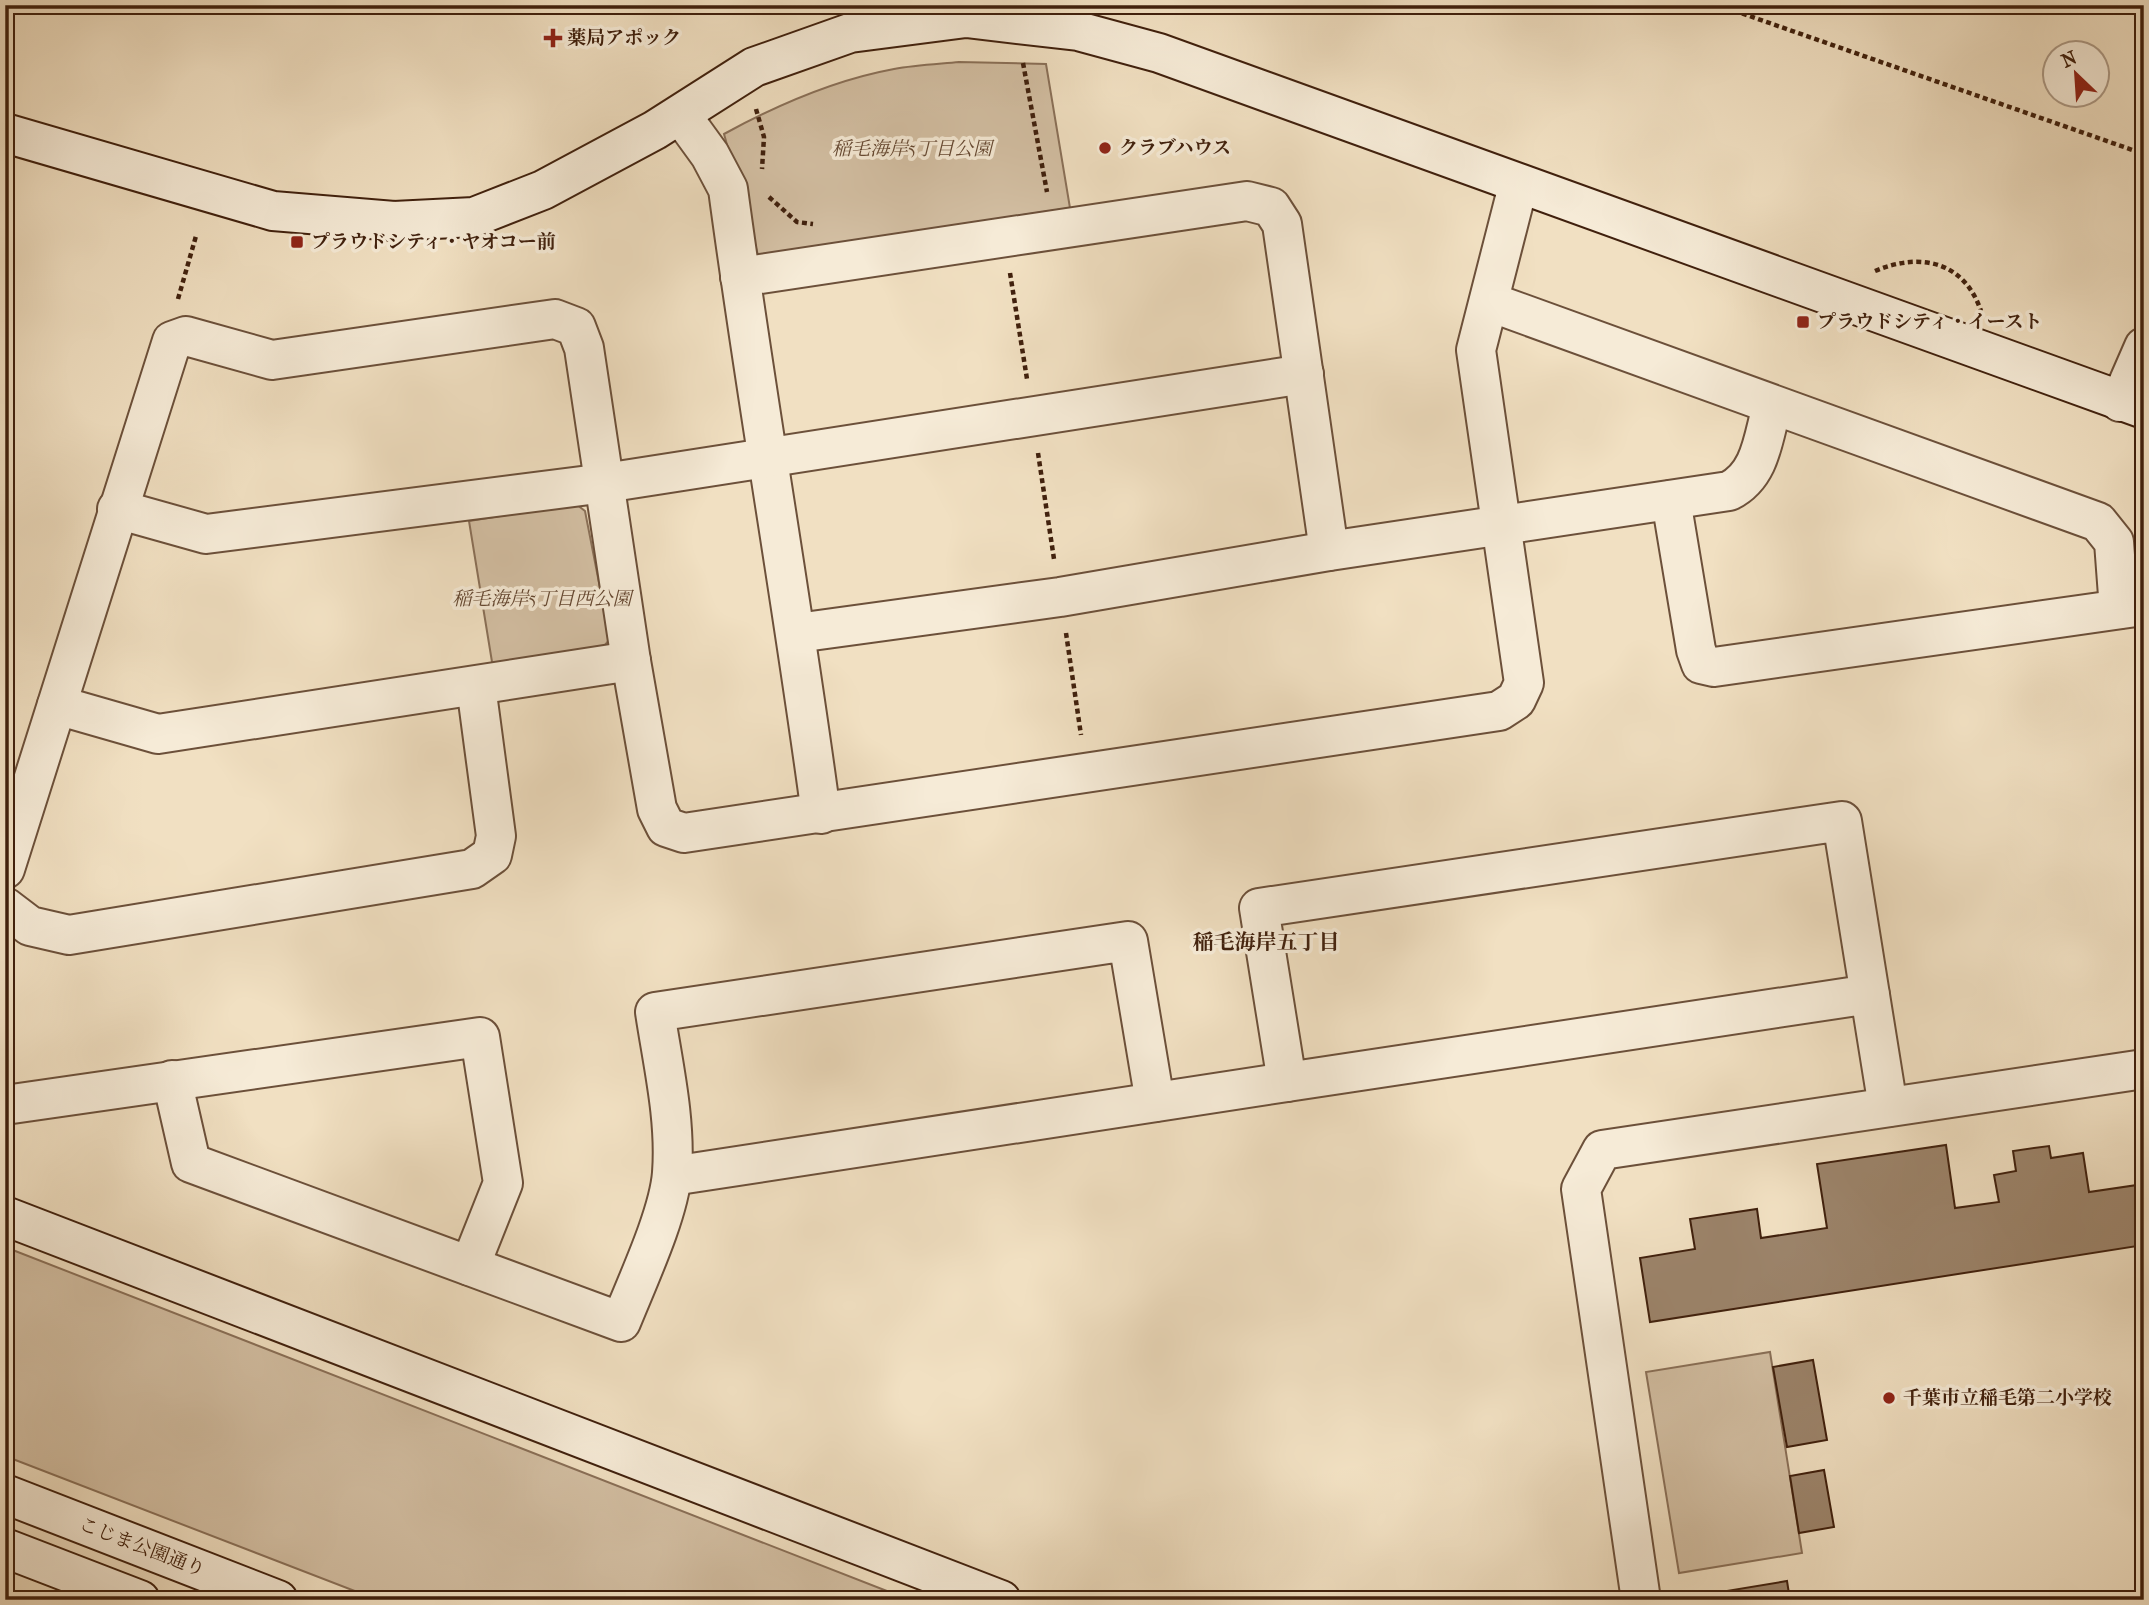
<svg xmlns="http://www.w3.org/2000/svg" width="2149" height="1605" font-family="'IM FELL French Canon','Noto Serif JP',serif">
<style>
.park{fill:#d3bfa3;stroke:#8a7058;stroke-width:2}
.building{fill:#9c846b;stroke:#40200d;stroke-width:2}
.lines{fill:none;stroke-linecap:round;stroke-linejoin:round}
.street-casing{stroke:#6c503a;stroke-width:42}
.secondary-casing{stroke:#40200d;stroke-width:42}
.path{stroke:#40200d;stroke-width:4.5;stroke-dasharray:5 3.5;stroke-linecap:butt}
.street{stroke:#f6ebd7;stroke-width:38}
.secondary{stroke:#f6ebd7;stroke-width:38}
.poi-dot{fill:#8f2418;stroke:#f6ebd7;stroke-width:2.5}
.labels{text-anchor:middle;dominant-baseline:central;stroke-width:7;stroke-linejoin:round;paint-order:stroke}
.poi-label{font-size:19px;font-weight:bold;fill:#40200d;stroke:#f6ebd7;text-anchor:start}
.park-label{font-size:19px;font-style:italic;fill:#654832;stroke:#f6ebd7}
.street-label{font-size:19px;fill:#40200d;stroke:#f6ebd7}
.neighbourhood-label{font-size:21px;font-weight:bold;fill:#40200d;stroke:#f6ebd7}
</style>
<rect width="100%" height="100%" fill="#f1e0c2"/>
<filter id="stains"><feTurbulence type="fractalNoise" baseFrequency=".00286" numOctaves="4"/><feColorMatrix values="0 0 0 0 .2 0 0 0 0 .09 0 0 0 0 .02 0 0 0 .5 -.17"/></filter>
<radialGradient id="worn" r=".72"><stop offset=".6" stop-color="#630" stop-opacity="0"/><stop offset="1" stop-color="#630" stop-opacity=".3"/></radialGradient>
<g class="park">
<path d="M959 62 1046 64 1070 208 758 255 724 134C777 105 834 80 894 69 915 65 938 64 959 62Z"/>
<polygon points="576,504 585,511 610,639 600,651 493,668 469,521"/>
<polygon points="5,1247 910,1600 378,1600 5,1456"/>
<polygon points="1770,1352 1802,1553 1679,1573 1646,1372"/>
</g>
<g class="building">
<polygon points="1946,1145 1955,1208 1999,1202 1994,1175 2016,1171 2013,1151 2049,1146 2051,1158 2083,1153 2089,1192 2144,1184 2144,1245 1650,1322 1640,1258 1695,1249 1690,1219 1757,1209 1761,1238 1827,1228 1817,1164"/>
<polygon points="1813,1360 1827,1440 1787,1447 1773,1367"/>
<polygon points="1824,1470 1834,1527 1799,1533 1790,1476"/>
<polygon points="1787,1581 1790,1600 1696,1600 1696,1596"/>
</g>
<g class="lines">
<defs>
<g id="street">
<path d="M681 115 710 155 728 189C756 398 793 605 821 814"/>
<polyline points="740,277 1247,201 1271,207 1282,224 1329,551"/>
<polyline points="1490,302 2098,522 2114,542 2119,609"/>
<polyline points="2120,402 2144,347"/>
<polyline points="1671,500 1696,650 1701,664 1714,667 2143,606"/>
<polyline points="117,509 206,534 605,483 1304,374"/>
<path d="M797 633 1060 597 1329 551 1729 491C1761 475 1763 438 1772 406"/>
<polyline points="57,705 158,734 631,661"/>
<polyline points="5,869 172,341 186,336 272,360 555,319 576,327 584,348 631,661 657,809 666,827 684,833 1499,711 1516,700 1524,683 1476,350 1518,186"/>
<polyline points="5,907 30,926 69,935 472,869 492,855 496,836 476,686"/>
<polyline points="1870,994 1287,1082 1259,908 1842,821 1888,1107"/>
<path d="M172 1080 191 1163 621 1322C637 1282 669 1214 672 1173 676 1119 663 1065 655 1012L1128 941 1155 1102"/>
<polyline points="5,1105 480,1037 503,1183 470,1266"/>
<polyline points="672,1176 1287,1082"/>
<polyline points="1641,1600 1581,1189 1602,1150 2144,1069"/>
</g>
<g id="secondary">
<polyline points="5,133 273,211 394,221 474,217 543,190 655,130 754,67 850,33 966,18 1078,31 1159,53 2144,409"/>
<polyline points="5,1216 1001,1600"/>
<polyline points="5,1494 278,1600"/>
<polyline points="5,1548 140,1600"/>
</g>
</defs>
<use href="#street" class="street-casing"/>
<use href="#secondary" class="secondary-casing"/>
<g class="path">
<polyline points="1718,5 2144,154"/>
<polyline points="1023,63 1047,192"/>
<polyline points="756,109 764,137 762,169"/>
<polyline points="769,197 797,222 813,224"/>
<path d="M1875 271C1920 252 1964 261 1981 311"/>
<polyline points="1010,273 1027,379"/>
<polyline points="178,299 196,236"/>
<polyline points="1038,453 1054,559"/>
<polyline points="1066,633 1081,735"/>
</g>
<use href="#street" class="street"/>
<use href="#secondary" class="secondary"/>
</g>
<g class="poi-dot">
<path d="M549.5 27.5h7v7h7v7h-7v7h-7v-7h-7v-7h7z"/>
<circle cx="1105" cy="148" r="7"/>
<rect x="290" y="235" width="14" height="14" rx="3.5"/>
<rect x="1796" y="315" width="14" height="14" rx="3.5"/>
<circle cx="1889" cy="1398" r="7"/>
</g>
<g class="labels">
<g class="poi-label">
<text x="567" y="38">薬局アポック</text>
<text x="1119" y="148">クラブハウス</text>
<text x="311" y="242">プラウドシティ・ヤオコー前</text>
<text x="1817" y="322">プラウドシティ・イースト</text>
<text x="1903" y="1398">千葉市立稲毛第二小学校</text>
</g>
<g class="park-label">
<text x="912" y="149">稲毛海岸5丁目公園</text>
<text x="542" y="599">稲毛海岸5丁目西公園</text>
</g>
<g class="street-label">
<text transform="translate(142 1547) rotate(21)">こじま公園通り</text>
</g>
<g class="neighbourhood-label">
<text x="1266" y="942">稲毛海岸五丁目</text>
</g>
</g>
<rect width="2149" height="1605" fill="none" stroke="#f1e0c2" stroke-width="28"/>
<rect x="7" y="7" width="2135" height="1591" fill="none" stroke="#40200d" stroke-width="3.5"/>
<rect x="14" y="14" width="2121" height="1577" fill="none" stroke="#40200d" stroke-width="2"/>
<g transform="translate(2076 74) rotate(335)"><circle r="33" fill="#f6ebd7" stroke="#ad9a86" stroke-width="2"/>
<path d="M0-5L12 26L0 18L-12 26Z" fill="#8f2418"/>
<text y="-10" font-size="19" font-weight="bold" text-anchor="middle" fill="#40200d">N</text>
</g>
<rect width="100%" height="100%" filter="url(#stains)"/>
<rect width="100%" height="100%" fill="url(#worn)"/>
</svg>
